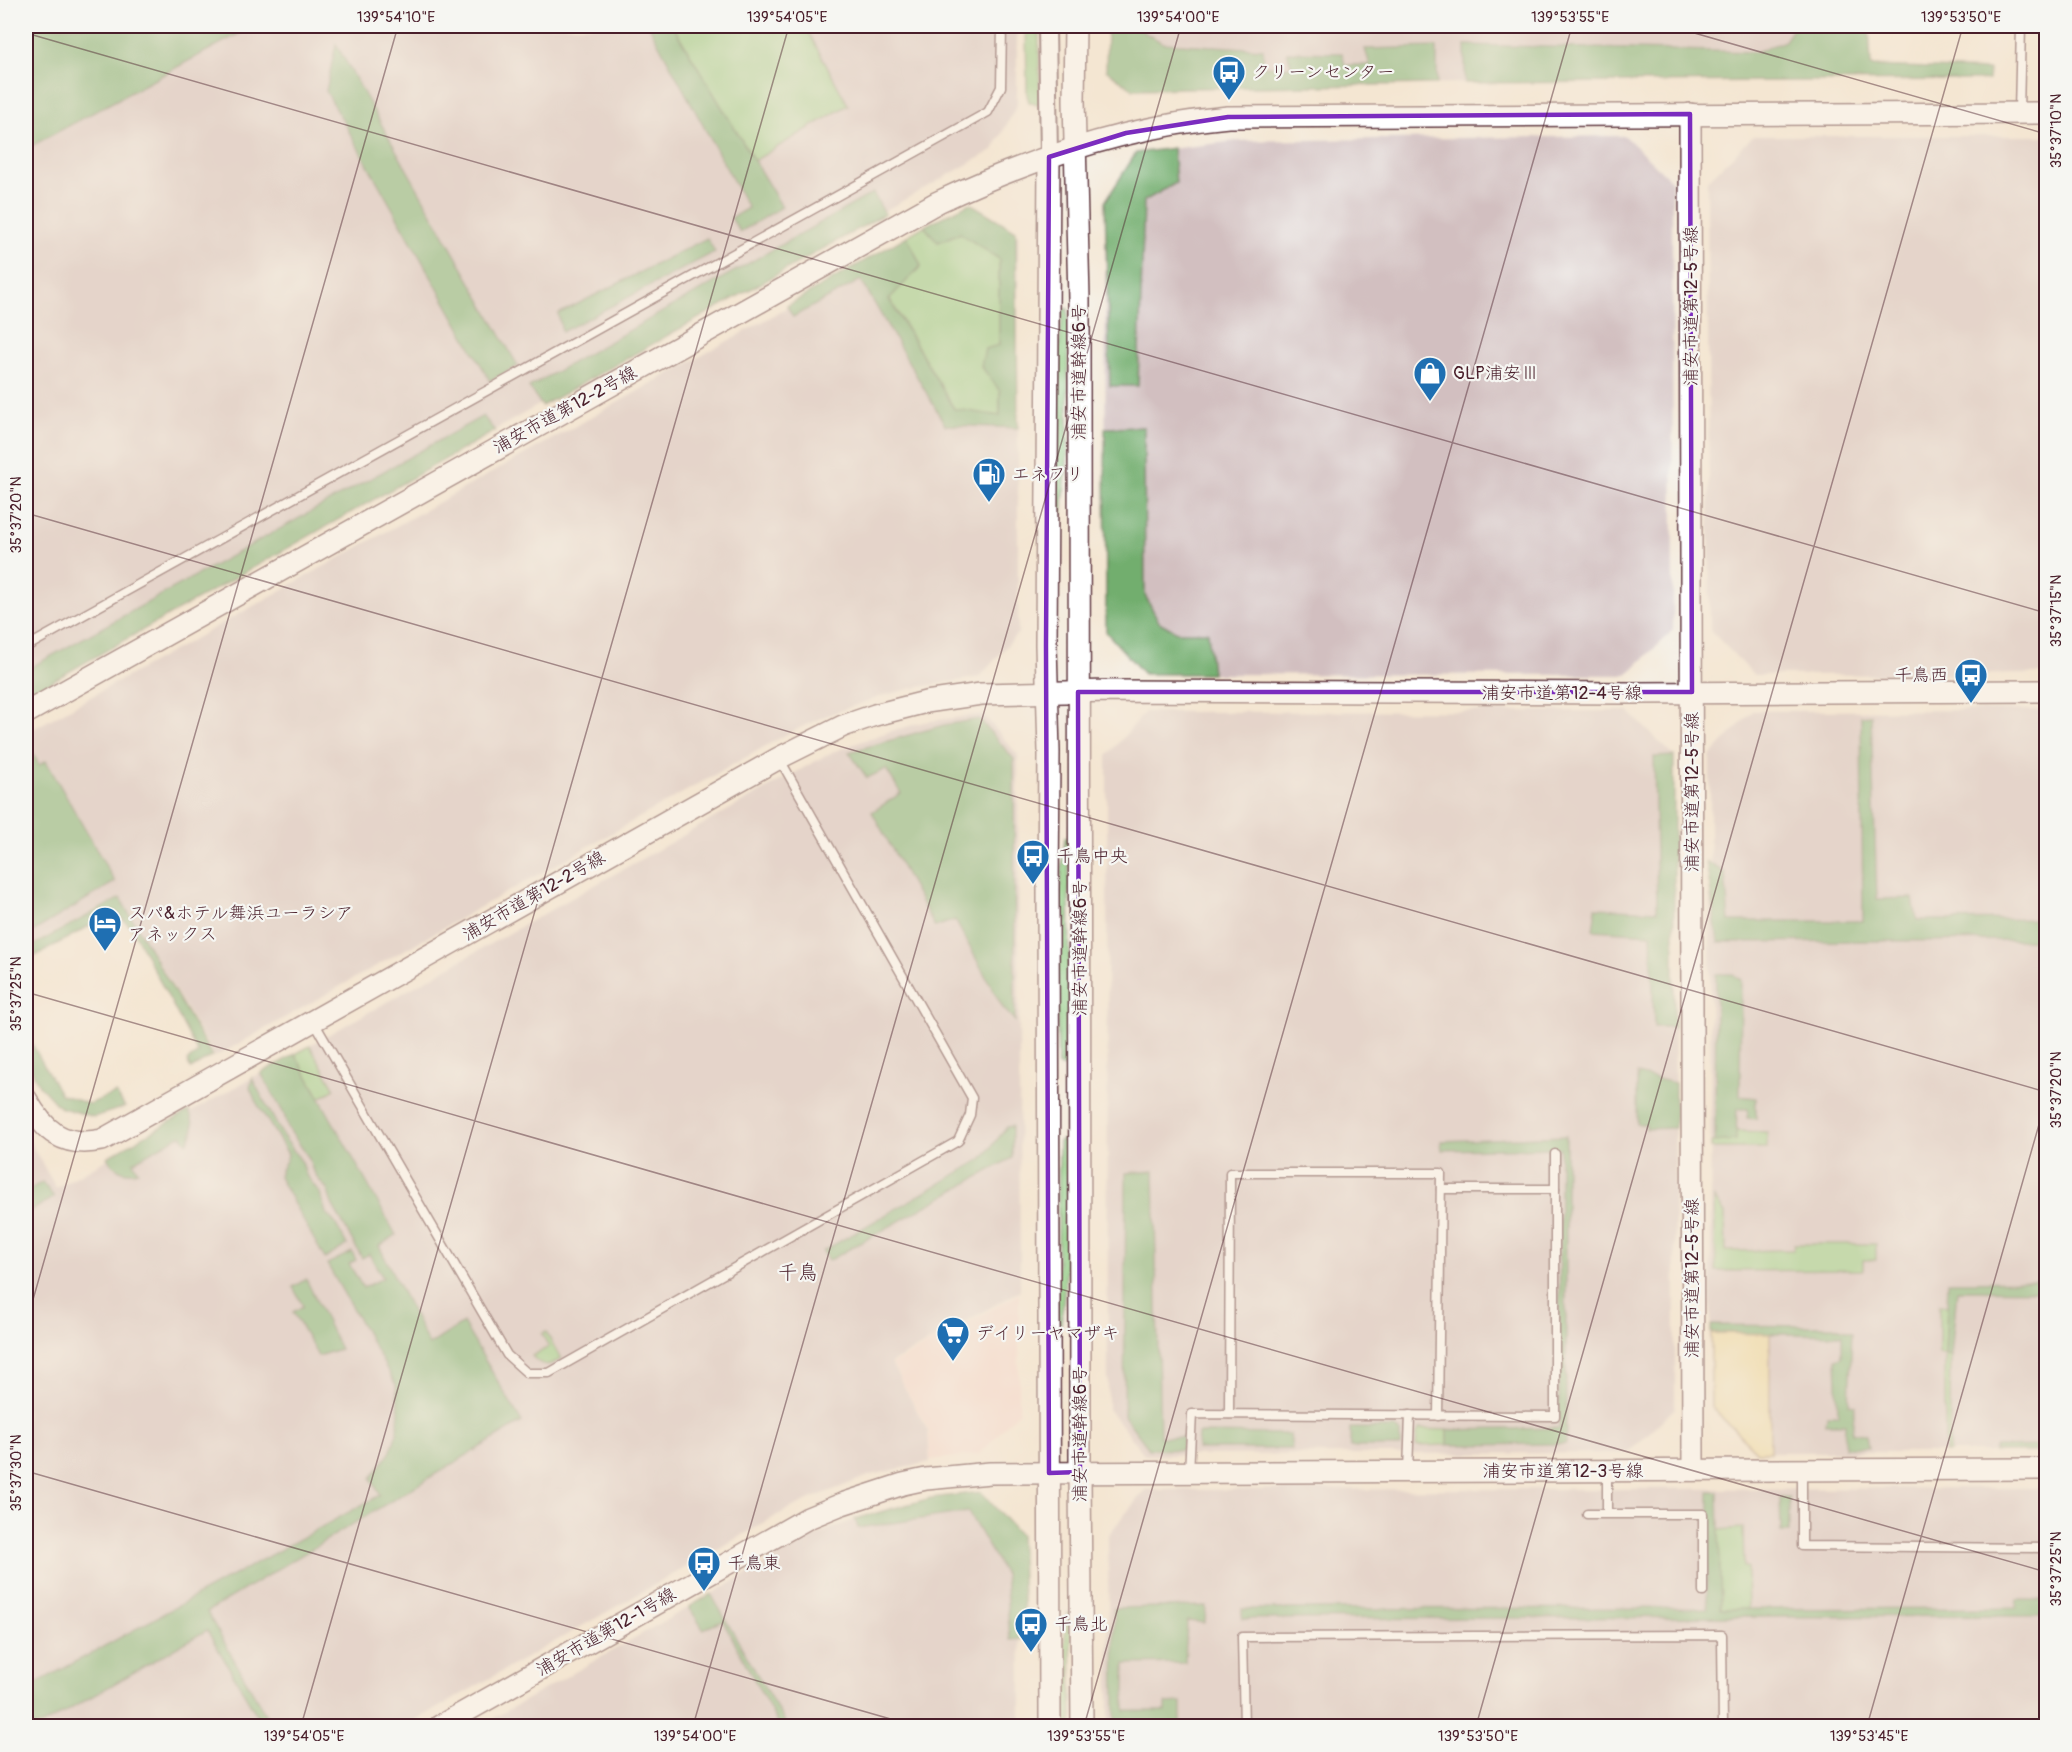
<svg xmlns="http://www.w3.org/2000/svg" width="2072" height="1752" font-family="Pangolin,'Klee One',sans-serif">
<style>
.built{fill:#f7d1c8}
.industrial{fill:#d2bfc0}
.green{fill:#8eca7f;stroke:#6c7455;stroke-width:1.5}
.forest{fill:#72ae6e;stroke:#5e664c;stroke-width:1.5}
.sand{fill:#eeda9e;stroke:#9c7c64;stroke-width:1.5}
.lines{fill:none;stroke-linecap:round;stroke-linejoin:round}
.service-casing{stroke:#643d44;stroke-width:11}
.minor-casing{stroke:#643d44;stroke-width:20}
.tertiary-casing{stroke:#643d44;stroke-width:24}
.service{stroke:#fff;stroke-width:8}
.minor{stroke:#fff;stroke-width:16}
.tertiary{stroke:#fff;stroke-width:21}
.marked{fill:none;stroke:#7b2cbf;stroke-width:4.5;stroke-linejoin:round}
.ticks{fill:none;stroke:#4a1f2b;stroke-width:1.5;stroke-opacity:0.45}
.labels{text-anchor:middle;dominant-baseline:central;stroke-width:4.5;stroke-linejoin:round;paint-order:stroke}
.poi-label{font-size:18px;fill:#4a1f2b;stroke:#f6f6f2;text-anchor:start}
.street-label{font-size:18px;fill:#4a1f2b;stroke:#f6f6f2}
.neighbourhood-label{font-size:20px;fill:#4a1f2b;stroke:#f6f6f2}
.neatline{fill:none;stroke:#4a1f2b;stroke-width:2}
.ticks-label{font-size:15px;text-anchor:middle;fill:#4a1f2b}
</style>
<rect width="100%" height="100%" fill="#f6f6f2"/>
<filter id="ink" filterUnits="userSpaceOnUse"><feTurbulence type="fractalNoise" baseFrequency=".0167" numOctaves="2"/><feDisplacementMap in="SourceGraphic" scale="12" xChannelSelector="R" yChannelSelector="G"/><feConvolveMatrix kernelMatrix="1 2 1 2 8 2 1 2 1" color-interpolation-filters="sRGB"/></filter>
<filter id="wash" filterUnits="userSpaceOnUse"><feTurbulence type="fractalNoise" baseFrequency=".008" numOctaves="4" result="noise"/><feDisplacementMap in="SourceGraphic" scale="24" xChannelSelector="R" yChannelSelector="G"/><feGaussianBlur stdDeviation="1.35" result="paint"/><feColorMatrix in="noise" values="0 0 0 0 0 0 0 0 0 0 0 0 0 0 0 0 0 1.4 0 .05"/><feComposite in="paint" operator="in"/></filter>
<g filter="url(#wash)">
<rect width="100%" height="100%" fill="#f4e6d2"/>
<polygon class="built" points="1019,1294 1019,1411 980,1454 930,1460 929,1431 892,1364"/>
<g class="industrial">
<polygon points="77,26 1017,26 1017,105 993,150 26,693 26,44"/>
<polygon points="1107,26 1838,26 1838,80 1465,83 1133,89 1107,71"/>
<polygon points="1625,136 1672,181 1673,630 1627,675 1144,674 1106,632 1105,202 1136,153 1237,141"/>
<polygon points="1753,136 2046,136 2046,674 1754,675 1710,630 1707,181"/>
<polygon points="971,205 1018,235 1018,633 980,677 913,688 882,696 825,716 787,734 215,1057 120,897 26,947 26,733"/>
<polygon points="2046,710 2046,1452 1757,1452 1711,1407 1710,756 1753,711"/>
<polygon points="1628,711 1674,756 1675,1408 1628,1453 1145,1455 1108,1409 1107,756 1145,712"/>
<polygon points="983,714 1018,755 1020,1291 891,1363 928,1431 930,1462 871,1475 810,1499 785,1511 406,1726 26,1726 26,1135 56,1188 814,762 835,751 888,732 924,722"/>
<polygon points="2046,1488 2046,1726 1109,1726 1108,1535 1145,1490"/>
<polygon points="981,1492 1020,1535 1021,1726 480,1726 801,1543 828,1530 882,1510 931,1498"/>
</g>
<g class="green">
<polygon points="673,26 805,26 848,105 754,161"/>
<polygon points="1026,26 1039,26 1040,106 1029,102 1027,95"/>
<polygon points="924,226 938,242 960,233 999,259 1000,417 954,409 889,298 921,266 907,236"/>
<polygon points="1063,309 1068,309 1068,451 1059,544 1054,544 1054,402"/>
<polygon points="1065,837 1069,837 1070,1061 1065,1067 1061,1067 1058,1065 1056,931"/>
<polygon points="310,1046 335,1089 320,1098 295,1054"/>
<polygon points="1736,1131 1767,1132 1767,1148 1711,1148 1711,1142 1735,1140"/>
<polygon points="1061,1140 1068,1141 1069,1144 1070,1234 1061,1324 1057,1324 1059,1142"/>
<polygon points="1714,1198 1725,1213 1726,1251 1793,1250 1794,1244 1876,1244 1876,1260 1863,1260 1863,1270 1716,1271"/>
<polygon points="1939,1305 1947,1306 1945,1354 1951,1356 1949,1452 1945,1452 1945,1355 1939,1354"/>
<path d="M546 1332 561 1359C548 1367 542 1367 532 1356L549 1347 542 1334Z"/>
<polygon points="1420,1429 1448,1430 1448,1445 1416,1446 1417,1433"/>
<polygon points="1743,1528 1744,1567 1747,1567 1748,1609 1720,1609 1718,1530"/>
<polygon points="1067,1613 1071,1614 1072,1726 1058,1726 1059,1704"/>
</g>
<g class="forest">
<polygon points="26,26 253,26 26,149"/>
<polygon points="649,26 673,26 782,207 740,232 731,218 748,208"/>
<polygon points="1107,26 1140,26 1140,30 1163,43 1263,49 1264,66 1292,67 1287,52 1342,53 1345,65 1370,65 1365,49 1437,47 1437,84 1133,89 1106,70"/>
<polygon points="1795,26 1869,26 1871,66 1989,70 1988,80 1465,83 1465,45 1756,52 1785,41"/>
<polygon points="336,44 518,366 490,381 326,91"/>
<polygon points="1173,148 1176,183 1144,201 1138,386 1110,386 1105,202 1136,153"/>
<polygon points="873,193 885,214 542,406 529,387"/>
<polygon points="970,203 1016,231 1018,428 945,425 861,280 793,317 787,306 907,236 921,266 889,299 954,409 1000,416 1000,391 981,366 985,349 999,345 999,259 960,233 938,242 924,226"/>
<polygon points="707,238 715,252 562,332 558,314"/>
<polygon points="483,416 495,431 26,696 26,670"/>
<polygon points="1144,427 1145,595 1159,622 1177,632 1208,632 1212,674 1144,674 1106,632 1105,428"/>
<polygon points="1871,715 1877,899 1913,898 1917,920 2046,919 2046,940 1718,942 1706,861 1725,873 1729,921 1863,921 1861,716"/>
<polygon points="979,719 1014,759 1015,1021 1003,1008 955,920 935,927 872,812 901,793 886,769 867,778 849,752 944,725"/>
<polygon points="26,740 39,765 46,761 115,882 26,936"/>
<polygon points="1674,756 1674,1027 1654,1027 1651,934 1593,930 1596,908 1657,911 1654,757"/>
<polygon points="120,898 212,1056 191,1069 187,1061 198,1053 131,927 115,912 26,961 26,949"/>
<polygon points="1716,974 1733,974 1741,980 1740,1096 1756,1098 1756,1119 1747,1118 1748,1109 1737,1109 1736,1140 1715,1142"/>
<polygon points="26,1033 60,1094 89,1104 116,1093 125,1107 94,1117 59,1107 39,1085 26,1059"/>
<polygon points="295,1054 396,1235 379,1246 429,1345 463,1323 522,1422 207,1612 272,1726 263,1726 207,1630 41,1726 26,1726 26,1689 380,1495 371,1478 390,1453 397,1433 399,1411 396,1385 327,1264 352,1252 356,1260 349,1264 363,1288 383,1278 369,1254 362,1258 332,1204 327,1189 319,1180 312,1169 309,1158 288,1128 284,1114 261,1073"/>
<polygon points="1637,1074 1675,1083 1675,1128 1646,1129 1646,1124 1637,1124"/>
<path d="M252 1078 283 1136 302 1162 306 1175 320 1193 326 1213 335 1223 347 1245 325 1259 279 1177C280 1167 287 1163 288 1154L256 1102 250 1088Z"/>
<path d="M189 1111C195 1125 195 1130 187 1143L181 1135 133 1162 138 1171C125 1175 113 1169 107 1157Z"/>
<polygon points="1012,1126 1012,1158 828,1261 823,1251 982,1159 1007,1127"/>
<polygon points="1566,1136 1566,1444 1448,1445 1448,1430 1559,1428 1560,1148 1442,1150 1441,1141"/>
<polygon points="1154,1171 1160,1437 1183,1437 1182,1450 1149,1449 1124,1416 1126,1173"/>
<polygon points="42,1182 54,1197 26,1214 26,1192"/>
<polygon points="306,1279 340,1349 318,1356 293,1312 303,1306 293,1287"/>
<polygon points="2046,1281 2046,1291 1957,1290 1951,1356 1945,1355 1948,1282"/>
<polygon points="1711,1325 1833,1326 1852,1332 1849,1404 1855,1405 1852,1433 1866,1434 1868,1448 1844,1447 1845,1424 1826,1424 1827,1415 1838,1415 1836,1359 1842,1357 1842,1335 1711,1333"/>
<polygon points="1350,1428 1395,1428 1400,1431 1400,1447 1350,1447"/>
<polygon points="1198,1433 1290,1434 1292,1449 1197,1449"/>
<polygon points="2046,1446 2046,1452 1993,1452 1994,1447"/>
<polygon points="981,1492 1020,1535 1025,1639 1010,1640 1005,1575 968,1512 858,1528 855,1519 931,1498"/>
<polygon points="1709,1492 1718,1492 1721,1609 2016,1608 2017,1600 2046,1600 2046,1616 1242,1619 1242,1609 1707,1608"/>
<polygon points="1780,1497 1789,1497 1789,1532 1781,1532"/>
<polygon points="711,1594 787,1726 779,1726 723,1621 703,1629 689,1607"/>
<polygon points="1206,1606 1205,1623 1187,1621 1185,1663 1125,1664 1125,1711 1166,1711 1166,1703 1181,1702 1181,1726 1115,1726 1114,1608"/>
</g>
<polygon class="sand" points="1711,1333 1770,1334 1770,1452 1757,1452 1711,1407"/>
</g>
<g filter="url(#ink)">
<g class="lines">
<defs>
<g id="service">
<polyline points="2019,112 2021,26"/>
<polyline points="26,647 988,112 1001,87 1002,26"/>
<polyline points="314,1022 507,1355 527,1373 549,1373 958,1141 970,1115 972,1098 779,758"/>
<polyline points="1441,1189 1555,1189"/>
<polyline points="1229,1414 1230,1173 1441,1173 1438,1416"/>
<polyline points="1802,1470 1802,1546 2046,1548"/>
<polyline points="1408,1471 1410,1415"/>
<polyline points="1189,1472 1192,1414 1555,1416 1555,1154"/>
<polyline points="1607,1472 1607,1513"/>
<polyline points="1587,1514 1703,1514 1703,1592"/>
<polyline points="1244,1726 1242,1637 1722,1635 1723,1726"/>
</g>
<polyline id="minor" points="1047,26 1049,157"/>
<g id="tertiary">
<polyline points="1075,26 1074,100 1079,299 1080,1472 1082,1726"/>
<polyline points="1690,114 1693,1470"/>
<polyline points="1049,157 1046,645 1049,752 1048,889 1050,1726"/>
<path d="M26 713 938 202C1030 159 1127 126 1228 117L2046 113"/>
<path d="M26 1099C44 1131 63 1148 102 1140L779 758 843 726 875 715 926 702 981 694 1110 691 1634 693 2046 691"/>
<polyline points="440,1726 808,1518 842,1504 903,1484 926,1479 990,1473 2046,1469"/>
</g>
</defs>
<use href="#service" class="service-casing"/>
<use href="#minor" class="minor-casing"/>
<use href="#tertiary" class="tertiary-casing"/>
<use href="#service" class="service"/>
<use href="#minor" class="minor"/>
<use href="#tertiary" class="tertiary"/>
</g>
</g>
<path d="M0 0H2072V1752H0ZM1690 114 1692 692H1078L1080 1472 1049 1473 1046 645 1049 157 1126 133 1228 117Z" fill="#f4e6d2" fill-opacity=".55" fill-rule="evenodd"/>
<path class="marked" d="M1690 114 1692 692H1078L1080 1472 1049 1473 1046 645 1049 157 1126 133 1228 117Z"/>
<path class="ticks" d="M1670 26 2046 134M26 33 2046 613M26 513 2046 1092M26 992 2046 1572M26 1324 398 26M26 1471 915 1726M301 1726 789 26M693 1726 1181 26M1084 1726 1572 26M1476 1726 1963 26M1867 1726 2046 1100"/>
<defs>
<symbol id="bus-pin" viewBox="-11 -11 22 30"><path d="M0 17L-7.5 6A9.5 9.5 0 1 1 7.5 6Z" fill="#1f6fb2" stroke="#f6f6f2"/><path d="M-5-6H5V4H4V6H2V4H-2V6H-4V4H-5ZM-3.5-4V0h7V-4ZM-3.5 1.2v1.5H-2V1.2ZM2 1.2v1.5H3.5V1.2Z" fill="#fff"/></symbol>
<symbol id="shop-pin" viewBox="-11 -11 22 30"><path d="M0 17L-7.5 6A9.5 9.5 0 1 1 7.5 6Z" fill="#1f6fb2" stroke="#f6f6f2"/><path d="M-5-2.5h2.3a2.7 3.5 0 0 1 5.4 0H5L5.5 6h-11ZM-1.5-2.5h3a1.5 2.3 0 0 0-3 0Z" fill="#fff"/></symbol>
<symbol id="fuel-pin" viewBox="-11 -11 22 30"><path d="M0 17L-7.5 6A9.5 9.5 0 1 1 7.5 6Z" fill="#1f6fb2" stroke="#f6f6f2"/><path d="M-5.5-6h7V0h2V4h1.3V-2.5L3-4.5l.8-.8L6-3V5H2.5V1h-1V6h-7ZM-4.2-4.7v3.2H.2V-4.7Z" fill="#fff"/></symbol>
<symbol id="hotel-pin" viewBox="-11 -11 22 30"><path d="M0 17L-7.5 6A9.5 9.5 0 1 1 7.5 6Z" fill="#1f6fb2" stroke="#f6f6f2"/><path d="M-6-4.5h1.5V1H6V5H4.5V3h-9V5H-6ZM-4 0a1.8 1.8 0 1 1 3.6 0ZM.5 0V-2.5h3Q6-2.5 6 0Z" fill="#fff"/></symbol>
<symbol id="supermarket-pin" viewBox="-11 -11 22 30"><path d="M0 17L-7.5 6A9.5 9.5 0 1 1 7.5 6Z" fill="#1f6fb2" stroke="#f6f6f2"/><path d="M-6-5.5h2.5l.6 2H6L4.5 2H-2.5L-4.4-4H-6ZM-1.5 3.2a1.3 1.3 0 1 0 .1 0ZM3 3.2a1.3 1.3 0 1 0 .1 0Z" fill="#fff"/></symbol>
</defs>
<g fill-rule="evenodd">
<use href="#bus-pin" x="1210" y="53" width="38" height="52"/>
<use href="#shop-pin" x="1411" y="354" width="38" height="52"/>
<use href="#fuel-pin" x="970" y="455" width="38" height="52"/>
<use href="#bus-pin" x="1952" y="656" width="38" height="52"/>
<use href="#bus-pin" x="1014" y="837" width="38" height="52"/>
<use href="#hotel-pin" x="86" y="904" width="38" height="52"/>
<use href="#supermarket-pin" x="934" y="1314" width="38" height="52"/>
<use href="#bus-pin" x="685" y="1544" width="38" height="52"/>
<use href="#bus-pin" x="1012" y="1605" width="38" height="52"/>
</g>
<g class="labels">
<g class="poi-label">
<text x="1252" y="72">クリーンセンター</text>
<text x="1453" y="373">GLP浦安Ⅲ</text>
<text x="1012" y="474">エネフリ</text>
<text x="1948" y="675" text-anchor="end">千鳥西</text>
<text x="1056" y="856">千鳥中央</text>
<text x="128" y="913">スパ&amp;ホテル舞浜ユーラシア<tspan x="128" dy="21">アネックス</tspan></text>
<text x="976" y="1333">デイリーヤマザキ</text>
<text x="727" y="1563">千鳥東</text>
<text x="1054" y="1624">千鳥北</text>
</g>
<g class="street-label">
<text transform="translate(1691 306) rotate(-90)">浦安市道第12-5号線</text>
<text transform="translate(1079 372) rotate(-90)">浦安市道幹線6号</text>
<text transform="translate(565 410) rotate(-29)">浦安市道第12-2号線</text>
<text x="1562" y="693">浦安市道第12-4号線</text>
<text transform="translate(1692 792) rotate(-90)">浦安市道第12-5号線</text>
<text transform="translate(534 896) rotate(-30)">浦安市道第12-2号線</text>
<text transform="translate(1080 948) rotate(-90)">浦安市道幹線6号</text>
<text transform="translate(1692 1278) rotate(-90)">浦安市道第12-5号線</text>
<text transform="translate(1080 1434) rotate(-90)">浦安市道幹線6号</text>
<text x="1563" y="1471">浦安市道第12-3号線</text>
<text transform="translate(606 1632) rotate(-30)">浦安市道第12-1号線</text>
</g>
<g class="neighbourhood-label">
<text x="798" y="1272">千鳥</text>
</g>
</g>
<rect width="2072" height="1752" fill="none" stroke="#f6f6f2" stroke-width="66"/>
<rect x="33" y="33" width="2006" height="1686" class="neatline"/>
<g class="ticks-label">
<text x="396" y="22">139°54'10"E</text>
<text x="787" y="22">139°54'05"E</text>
<text x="1178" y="22">139°54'00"E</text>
<text x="1570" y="22">139°53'55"E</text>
<text x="1961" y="22">139°53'50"E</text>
<text transform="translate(2056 131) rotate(-90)" y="5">35°37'10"N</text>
<text transform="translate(16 515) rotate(-90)" y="5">35°37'20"N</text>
<text transform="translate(2056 611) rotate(-90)" y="5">35°37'15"N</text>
<text transform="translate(16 994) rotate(-90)" y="5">35°37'25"N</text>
<text transform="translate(2056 1090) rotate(-90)" y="5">35°37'20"N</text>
<text transform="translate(16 1473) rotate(-90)" y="5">35°37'30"N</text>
<text transform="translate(2056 1569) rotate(-90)" y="5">35°37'25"N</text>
<text x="304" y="1741">139°54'05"E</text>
<text x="695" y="1741">139°54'00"E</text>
<text x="1086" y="1741">139°53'55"E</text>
<text x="1478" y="1741">139°53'50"E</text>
<text x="1869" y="1741">139°53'45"E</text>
</g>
</svg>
